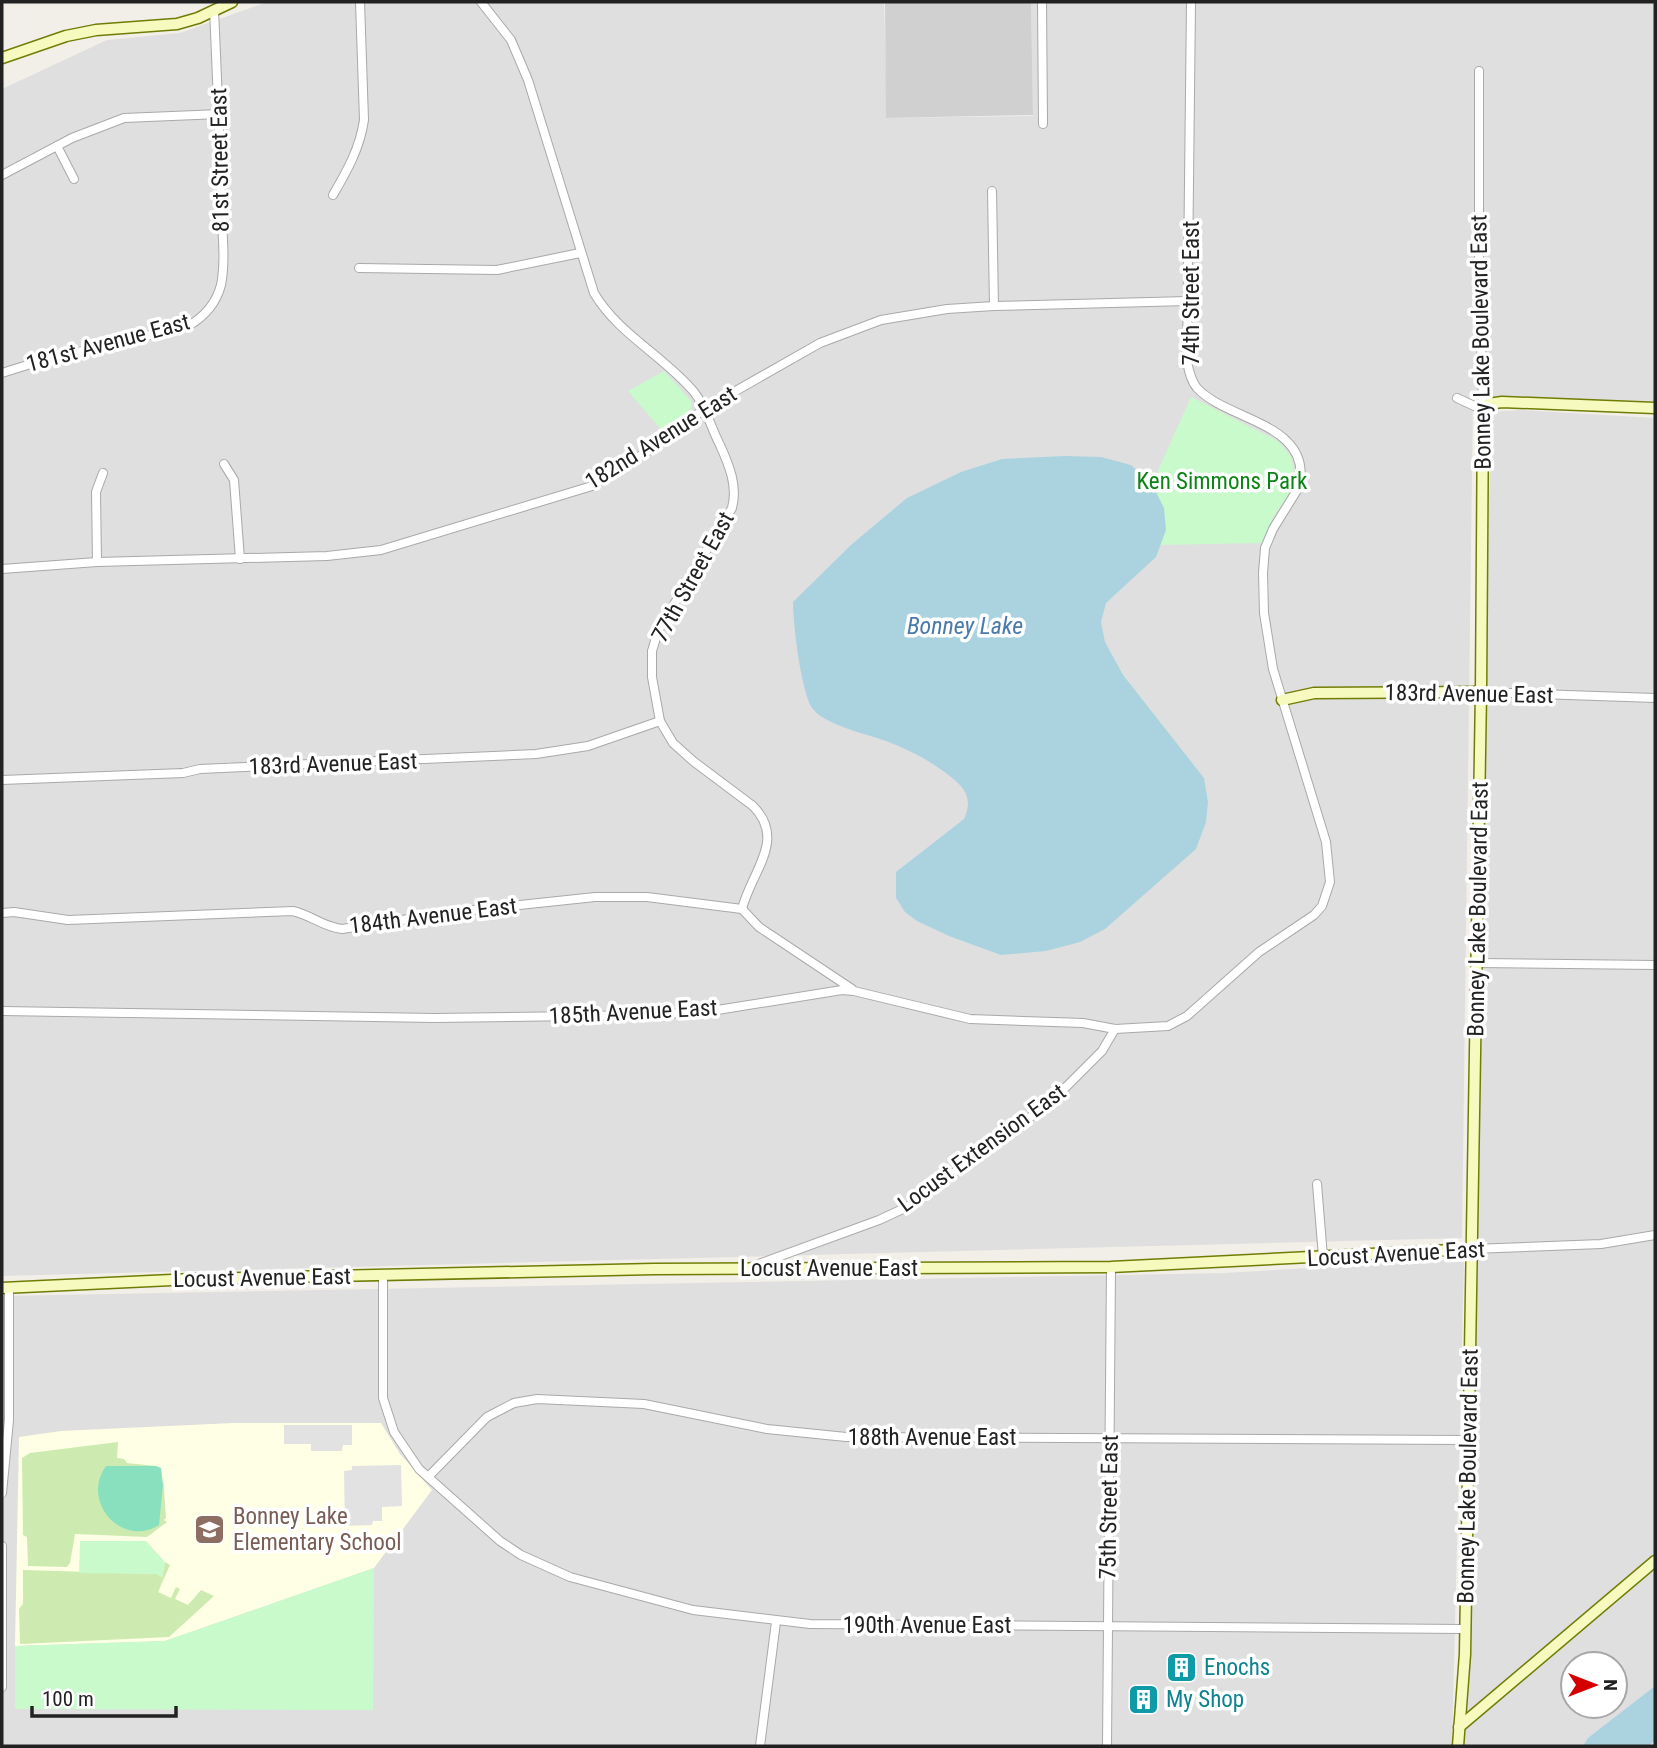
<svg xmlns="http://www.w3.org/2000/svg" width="1657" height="1748" font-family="'Roboto Condensed',sans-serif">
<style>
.residential{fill:#e0dfdf;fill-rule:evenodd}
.education{fill:#ffffe5}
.religious{fill:#d0d0d0}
.grass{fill:#cdebb0}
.park{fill:#c8facc}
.pitch{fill:#88e0be}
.parking{fill:#e2e2e2}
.water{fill:#aad3df}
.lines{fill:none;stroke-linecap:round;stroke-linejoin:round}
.street-casing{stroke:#a9a9a9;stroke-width:10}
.secondary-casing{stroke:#707d05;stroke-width:13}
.street{stroke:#fff;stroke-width:8}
.secondary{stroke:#f7fabf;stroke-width:10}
.labels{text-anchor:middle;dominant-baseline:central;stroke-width:7;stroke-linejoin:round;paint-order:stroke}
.street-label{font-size:23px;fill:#222;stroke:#fff}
.park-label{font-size:23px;fill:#0c8416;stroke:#fff}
.education-label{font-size:23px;fill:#785e54;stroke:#fff;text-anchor:start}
.culture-label{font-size:23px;fill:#0d838f;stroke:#fff;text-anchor:start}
.water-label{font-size:24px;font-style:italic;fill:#4a7aab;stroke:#fff}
</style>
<rect width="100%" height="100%" fill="#f2efe9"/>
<g class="residential">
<polygon points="267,2 884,2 887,118 1033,116 1031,2 1655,2 1655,401 1473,398 1462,1238 2,1276 2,89 107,40 180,33"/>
<path d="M1519 410 1655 418V1746H1463L1491 412ZM1573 1664H1615V1706H1573Z"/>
<polygon points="1464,1259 1452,1746 2,1746 2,1296 1224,1273"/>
</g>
<polygon class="education" points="233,1423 381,1423 400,1454 432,1490 374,1568 165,1641 15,1646 19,1437 61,1431"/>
<polygon class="religious" points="885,2 1031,2 1033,115 886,118"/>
<g class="grass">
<polygon points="118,1442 117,1458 124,1459 127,1463 156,1466 106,1466 163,1485 163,1475 166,1518 164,1520 167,1522 147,1537 75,1534 70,1563 67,1567 28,1566 27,1537 23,1535 22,1458 30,1453"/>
<polygon points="165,1562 170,1565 158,1592 171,1598 176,1587 180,1589 175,1599 188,1605 201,1590 214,1596 169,1637 20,1644 19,1609 23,1604 23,1570 157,1574 162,1577"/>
</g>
<g class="park">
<path d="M664 371 691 401C694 417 676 425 664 433L628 391Z"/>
<polygon points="1191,397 1278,441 1291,457 1295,477 1292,490 1273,517 1262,543 1160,545 1165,530 1152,484"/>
<polygon points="80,1541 146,1541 165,1562 162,1577 156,1574 79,1573"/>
<polygon points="374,1568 373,1710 15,1709 15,1646 165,1641"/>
</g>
<path class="pitch" d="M106 1466H156L161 1468 163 1485 159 1525C123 1548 80 1503 106 1466Z"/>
<g class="parking">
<polygon points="284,1425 352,1425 352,1445 343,1445 342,1451 311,1451 311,1444 284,1444"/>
<polygon points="401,1465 402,1506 382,1507 382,1521 373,1521 372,1525 345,1526 344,1471 352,1470 352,1466"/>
</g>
<g class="water">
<path d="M1065 456 1101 457 1131 465 1152 484 1164 508 1166 530 1156 557 1106 603 1101 622 1105 642 1123 675 1204 778 1208 802 1206 822 1196 849 1105 929 1080 942 1046 951 1001 955 949 936 917 921 905 912 896 898V872L964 819C975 795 961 784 943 771 925 758 907 749 886 741 867 734 824 725 812 708 801 691 793 624 793 602L852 544 907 498 961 472 1002 459Z"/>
<polygon points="1655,1686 1655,1740 1649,1746 1583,1746 1588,1738"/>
</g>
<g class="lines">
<defs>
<g id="street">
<path d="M481 2 511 40 528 80 594 293C618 334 664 356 694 392 706 407 711 428 720 445 729 465 738 486 732 508L658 631 652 651V677L660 721 673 743 693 761 753 806C787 840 751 872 742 909"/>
<polyline points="1042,2 1043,124"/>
<polyline points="57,146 74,179"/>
<polyline points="2,175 72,138 124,118 220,114"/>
<polyline points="992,191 994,306"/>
<path d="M333 195C347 171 360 148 364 120L360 2"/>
<polyline points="359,268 497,270 580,253"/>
<path d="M2 373 40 361 188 326C204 317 216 304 221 285 226 260 222 230 221 205 220 140 217 75 214 10"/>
<polyline points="1457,398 1483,410 1479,270 1479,71"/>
<polyline points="224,464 234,480 240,559"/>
<polyline points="97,562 96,492 103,473"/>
<polyline points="2,569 97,562 327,556 381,550 592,486 656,446 704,409 820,343 881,320 947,309 994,306 1188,301"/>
<polyline points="1481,692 1655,698"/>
<polyline points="2,780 183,773 200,769 536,754 588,746 660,721"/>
<polyline points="742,909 759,927 852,989"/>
<path d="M2 913 14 912 68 920 293 911C311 915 323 927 342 929L455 912 595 897H647L742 909"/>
<polyline points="1477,963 1655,965"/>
<path d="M2 1011 434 1018 652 1015 711 1011 842 990 854 991 970 1019 1083 1023 1115 1029 1168 1026 1187 1016 1259 952 1314 915 1322 906 1330 882 1326 842 1273 669 1264 613 1263 573 1265 548 1273 529 1299 487C1314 423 1227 421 1197 388 1191 381 1189 371 1187 362L1191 2"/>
<polyline points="1317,1184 1323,1257"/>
<polyline points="1472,1249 1601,1244 1655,1235"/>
<polyline points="753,1266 879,1220 907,1207 1051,1102 1102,1051 1115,1029"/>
<polyline points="383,1276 383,1398 394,1432 419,1469 500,1541 521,1555 570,1577 693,1610 810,1624 1465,1629"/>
<polyline points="428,1477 487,1417 514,1403 537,1399 644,1404 767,1429 846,1437 1468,1440"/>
<polyline points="2,1493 9,1420 9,1288"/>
<polyline points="2,1546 2,1687"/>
<polyline points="760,1746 776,1622"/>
<polyline points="1107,1746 1111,1267"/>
</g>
<g id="secondary">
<polyline points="2,58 66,36 96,30 177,24 198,18 232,2"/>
<polyline points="1282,700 1314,693 1481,692"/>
<polyline points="2,1288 193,1279 654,1269 1111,1267 1472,1249"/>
<polyline points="1459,1727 1655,1561"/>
<polyline points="1458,1746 1465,1654 1481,692 1483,410 1488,404 1502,402 1655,408"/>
</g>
</defs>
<use href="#street" class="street-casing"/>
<use href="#secondary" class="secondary-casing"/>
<use href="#street" class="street"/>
<use href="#secondary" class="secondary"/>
</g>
<defs>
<symbol id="school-square" viewBox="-11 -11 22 22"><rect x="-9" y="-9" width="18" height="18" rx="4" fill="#8d6e63" stroke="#fff"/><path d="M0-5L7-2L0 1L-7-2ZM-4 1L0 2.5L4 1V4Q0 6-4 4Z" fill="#fff"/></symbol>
<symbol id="building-square" viewBox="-11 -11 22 22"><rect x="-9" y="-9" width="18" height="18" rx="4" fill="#0f9aa8" stroke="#fff"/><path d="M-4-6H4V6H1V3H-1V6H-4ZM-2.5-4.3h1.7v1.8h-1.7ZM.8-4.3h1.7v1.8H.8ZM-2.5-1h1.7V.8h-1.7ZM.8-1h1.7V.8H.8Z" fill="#fff"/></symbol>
</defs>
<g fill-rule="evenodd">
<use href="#school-square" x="192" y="1512" width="35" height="35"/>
<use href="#building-square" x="1164" y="1650" width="35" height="35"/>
<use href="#building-square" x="1126" y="1682" width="35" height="35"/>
</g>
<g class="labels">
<g class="street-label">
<text transform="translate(220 160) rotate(-91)">81st Street East</text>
<text transform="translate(1191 293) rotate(-90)">74th Street East</text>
<text transform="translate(1481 342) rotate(-91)">Bonney Lake Boulevard East</text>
<text transform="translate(108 343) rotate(-15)">181st Avenue East</text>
<text transform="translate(661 438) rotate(-32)">182nd Avenue East</text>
<text transform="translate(693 577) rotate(-61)">77th Street East</text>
<text transform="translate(1469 694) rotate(1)">183rd Avenue East</text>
<text transform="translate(333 764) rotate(-2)">183rd Avenue East</text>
<text transform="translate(1478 909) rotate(-89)">Bonney Lake Boulevard East</text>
<text transform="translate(433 916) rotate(-7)">184th Avenue East</text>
<text transform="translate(633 1012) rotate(-3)">185th Avenue East</text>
<text transform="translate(982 1148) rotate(-36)">Locust Extension East</text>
<text transform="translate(1396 1254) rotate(-3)">Locust Avenue East</text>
<text x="829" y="1268">Locust Avenue East</text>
<text transform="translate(262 1278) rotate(-1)">Locust Avenue East</text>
<text x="932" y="1437">188th Avenue East</text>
<text transform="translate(1468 1476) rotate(-89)">Bonney Lake Boulevard East</text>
<text transform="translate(1109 1507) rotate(-89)">75th Street East</text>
<text x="927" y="1625">190th Avenue East</text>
</g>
<g class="park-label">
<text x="1222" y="481">Ken Simmons Park</text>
</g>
<g class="education-label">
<text x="233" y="1516">Bonney Lake<tspan x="233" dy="26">Elementary School</tspan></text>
</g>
<g class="culture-label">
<text x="1204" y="1667">Enochs</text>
<text x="1166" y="1699">My Shop</text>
</g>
<g class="water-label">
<text x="965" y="626">Bonney Lake</text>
</g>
</g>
<rect width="1657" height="1748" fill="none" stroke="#222222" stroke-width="7"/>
<g transform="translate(1594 1685) rotate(90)"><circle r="33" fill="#ffffff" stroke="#a7a7a7" stroke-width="2"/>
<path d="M0-5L12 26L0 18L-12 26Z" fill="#d40000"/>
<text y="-10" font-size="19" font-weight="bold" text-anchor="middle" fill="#222222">N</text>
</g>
<path d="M32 1706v10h144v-10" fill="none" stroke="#222222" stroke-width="3.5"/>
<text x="42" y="1706" font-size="21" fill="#222222" stroke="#ffffff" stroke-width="5" paint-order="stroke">100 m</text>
</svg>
